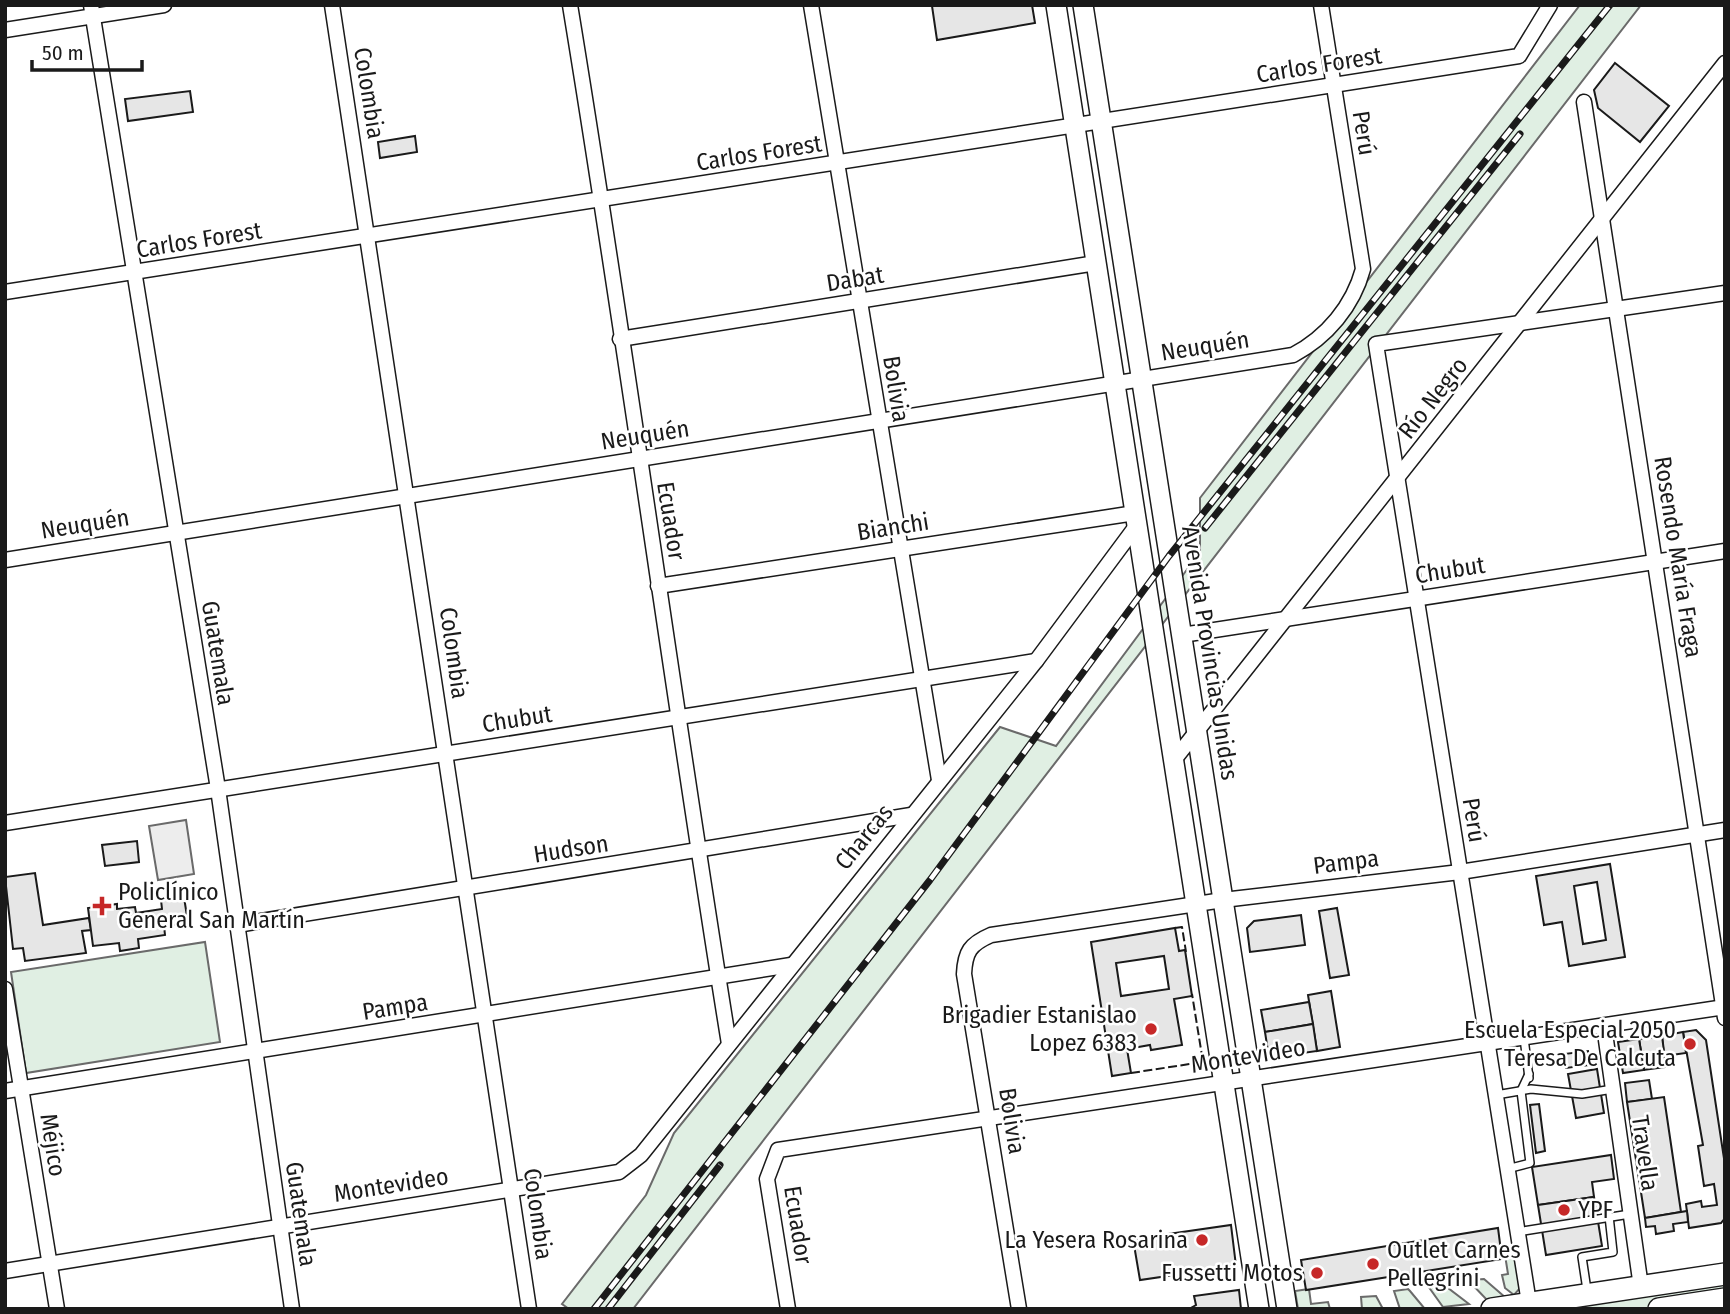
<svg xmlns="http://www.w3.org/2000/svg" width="1730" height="1314" font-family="'Fira Sans Condensed',sans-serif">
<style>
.green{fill:#e0efe3;stroke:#6a6a6a;stroke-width:2}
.parking{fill:#ededed;stroke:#6a6a6a;stroke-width:2}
.building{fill:#e6e6e6;stroke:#1a1a1a;stroke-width:2;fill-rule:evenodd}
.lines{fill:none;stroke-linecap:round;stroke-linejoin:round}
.service-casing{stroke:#1a1a1a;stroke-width:10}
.minor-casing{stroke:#1a1a1a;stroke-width:17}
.secondary-casing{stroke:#1a1a1a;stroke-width:22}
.primary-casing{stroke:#1a1a1a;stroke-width:24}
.service{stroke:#fff;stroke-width:7}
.minor{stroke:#fff;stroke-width:14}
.secondary{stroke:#fff;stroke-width:19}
.primary{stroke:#fff;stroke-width:21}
.rail-casing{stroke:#1a1a1a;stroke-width:7}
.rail{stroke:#fff;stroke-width:4.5;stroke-dasharray:13;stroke-linecap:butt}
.fence{stroke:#1a1a1a;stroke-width:2;stroke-dasharray:9 3.5;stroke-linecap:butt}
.poi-dot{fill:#c62828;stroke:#fff;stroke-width:2.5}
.labels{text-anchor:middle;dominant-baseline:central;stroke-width:5;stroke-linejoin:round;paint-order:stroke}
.street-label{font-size:24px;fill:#1a1a1a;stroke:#fff}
.poi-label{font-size:24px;fill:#1a1a1a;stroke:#fff;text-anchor:end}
</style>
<rect width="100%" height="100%" fill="#fff"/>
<g class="green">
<polygon points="1580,5 1641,5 633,1309 569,1309 562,1304 646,1195 674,1133 1000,727 1056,746 1200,552 1200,498"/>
<polygon points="205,942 220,1042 26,1073 11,972"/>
<polygon points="1518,1253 1521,1287 1514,1295 1505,1288 1502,1275 1508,1274 1505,1255"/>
<polygon points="1725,1274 1725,1299 1659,1309 1492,1309"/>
<polygon points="1484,1279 1506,1298 1487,1300 1468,1280"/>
<polygon points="1441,1284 1444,1285 1469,1304 1443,1307 1428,1286"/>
<polygon points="1309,1289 1311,1304 1328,1302 1330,1309 1298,1309 1295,1291"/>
<polygon points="1408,1289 1410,1291 1425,1309 1400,1309 1394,1291"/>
<polygon points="1376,1296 1383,1309 1362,1309 1361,1297"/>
</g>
<polygon class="parking" points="186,820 194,874 158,880 149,826"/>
<g class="building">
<polygon points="1032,5 1035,23 937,40 932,6"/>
<polygon points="1615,63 1669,106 1640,142 1598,108 1594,90"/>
<polygon points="190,91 193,112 128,121 125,99"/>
<polygon points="415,136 417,152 380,158 378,142"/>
<polygon points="137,841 139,862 105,866 102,845"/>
<path d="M1610 864 1625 957 1569 966 1562 922 1544 925 1536 876ZM1597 882 1606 940 1583 944 1574 886Z"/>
<polygon points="35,873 43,925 89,918 91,930 82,931 86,953 25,961 23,948 13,949 5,877"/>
<polygon points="184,897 188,923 164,926 165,935 138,939 139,948 120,951 119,943 93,946 88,908 117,904 117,909 135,907 136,913 162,909 161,900"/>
<polygon points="1337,908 1349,975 1330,978 1319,911"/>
<polygon points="1301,915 1305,945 1250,952 1247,928 1254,921"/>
<path d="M1175 928 1179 951 1185 950 1192 996 1174 999 1182 1045 1151 1050 1150 1045 1127 1049 1131 1073 1112 1076 1091 942ZM1164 956 1169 989 1121 996 1116 963Z"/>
<polygon points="1331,991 1340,1047 1317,1051 1308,995"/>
<polygon points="1309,1002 1313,1024 1265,1032 1261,1010"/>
<polygon points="1313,1024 1317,1051 1269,1058 1265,1032"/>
<polygon points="1696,1030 1706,1040 1725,1165 1725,1218 1721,1223 1689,1228 1686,1204 1701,1201 1702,1207 1717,1205 1714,1184 1704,1186 1698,1146 1703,1145 1683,1032"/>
<polygon points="1683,1032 1686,1053 1664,1056 1662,1036"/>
<polygon points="1662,1036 1666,1067 1644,1070 1639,1039"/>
<polygon points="1639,1039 1644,1070 1623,1073 1618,1042"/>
<polygon points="1588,1051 1590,1065 1566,1068 1564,1054"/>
<polygon points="1597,1069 1604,1113 1576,1118 1568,1074"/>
<polygon points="1649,1080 1652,1099 1627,1102 1625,1083"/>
<polygon points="1664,1097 1681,1212 1645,1218 1627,1102"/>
<polygon points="1539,1104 1545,1151 1536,1153 1530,1105"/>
<polygon points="1611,1155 1614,1179 1592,1182 1594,1197 1538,1205 1532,1167"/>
<polygon points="1594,1197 1602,1246 1546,1255 1538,1205"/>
<polygon points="1687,1211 1688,1222 1673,1224 1674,1231 1656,1234 1655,1226 1646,1227 1645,1218"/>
<polygon points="1231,1225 1236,1266 1140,1280 1133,1239"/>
<polygon points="1498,1228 1502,1259 1306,1290 1301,1260"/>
<polygon points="1239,1290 1241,1309 1189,1309 1196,1305 1194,1296"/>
</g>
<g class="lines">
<defs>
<g id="service">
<polyline points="1524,1038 1529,1078"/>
<polyline points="1496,1095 1531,1089 1582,1094 1613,1089"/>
<polyline points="1507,1169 1530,1163 1521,1091 1529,1074"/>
<polyline points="1517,1232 1630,1214"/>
<polyline points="1587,1290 1582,1257 1613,1252 1609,1216"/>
</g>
<g id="minor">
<polyline points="91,5 218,789 292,1309"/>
<polyline points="332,5 529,1309"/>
<path d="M570 5C627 351 673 698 729 1044"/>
<polyline points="811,5 939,780"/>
<polyline points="5,30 164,5"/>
<polyline points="1584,102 1725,1018"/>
<polyline points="5,292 1519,56 1550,5"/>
<polyline points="620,339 1096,263"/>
<path d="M5 560 1293 355C1327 337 1353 306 1363 269L1321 5"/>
<polyline points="658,586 1135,513"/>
<polyline points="1182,635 1725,551"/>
<polyline points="1174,760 1725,63"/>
<polyline points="5,823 1036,661"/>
<polyline points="237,925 911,815"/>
<polyline points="5,989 57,1309"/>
<polyline points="1604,1026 1641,1287"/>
<polyline points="5,1091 791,965"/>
<polyline points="5,1271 619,1172 641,1155 1036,661 1137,525"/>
<polyline points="1529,1303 1376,344 1725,293"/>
<polyline points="788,1309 767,1179 778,1150 1725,1007"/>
<path d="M1019 1309 964 974C965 952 970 944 991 935L1223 900 1460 872 1725 830"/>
</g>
<g id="secondary">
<polyline points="1056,5 1259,1309"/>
<polyline points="1083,5 1287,1309"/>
</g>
<g id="primary">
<polyline points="1492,1309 1725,1274"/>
<polyline points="1659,1309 1725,1299"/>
</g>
</defs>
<use href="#service" class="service-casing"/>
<use href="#minor" class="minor-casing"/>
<use href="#secondary" class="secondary-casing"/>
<use href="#primary" class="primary-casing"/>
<use href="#service" class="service"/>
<use href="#minor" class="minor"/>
<use href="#secondary" class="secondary"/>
<use href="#primary" class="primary"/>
<defs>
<g id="rail">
<polyline points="1205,528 1520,134"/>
<polyline points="594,1309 930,880 1169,556 1610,5"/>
<polyline points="608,1309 720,1165"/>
</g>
</defs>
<use href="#rail" class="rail-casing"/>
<use href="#rail" class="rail"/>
<g class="fence">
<polyline points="1175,928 1182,927 1186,952"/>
<polyline points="1131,1073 1203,1062 1192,994"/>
</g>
</g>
<g class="poi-dot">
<path d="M98.5 895.5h7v7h7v7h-7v7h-7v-7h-7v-7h7z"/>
<circle cx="1151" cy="1029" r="7"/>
<circle cx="1690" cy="1044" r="7"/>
<circle cx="1564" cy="1210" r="7"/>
<circle cx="1202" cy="1240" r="7"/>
<circle cx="1373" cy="1264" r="7"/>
<circle cx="1317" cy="1273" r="7"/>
</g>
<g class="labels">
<g class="street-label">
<text transform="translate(1319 65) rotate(-9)">Carlos Forest</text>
<text transform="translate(369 93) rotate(81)">Colombia</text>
<text transform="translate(1364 133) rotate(81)">Perú</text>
<text transform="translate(759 153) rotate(-9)">Carlos Forest</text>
<text transform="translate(199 240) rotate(-9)">Carlos Forest</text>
<text transform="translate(855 279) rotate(-9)">Dabat</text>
<text transform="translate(1205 346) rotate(-9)">Neuquén</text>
<text transform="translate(896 389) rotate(81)">Bolivia</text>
<text transform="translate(1433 398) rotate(-52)">Río Negro</text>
<text transform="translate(645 435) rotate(-9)">Neuquén</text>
<text transform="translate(671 521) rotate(81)">Ecuador</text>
<text transform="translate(85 524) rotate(-9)">Neuquén</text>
<text transform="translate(893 527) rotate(-9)">Bianchi</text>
<text transform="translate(1678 557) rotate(81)">Rosendo María Fraga</text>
<text transform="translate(1450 570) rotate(-9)">Chubut</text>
<text transform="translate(218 653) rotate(81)">Guatemala</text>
<text transform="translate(454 653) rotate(82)">Colombia</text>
<text transform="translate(1210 653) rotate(81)">Avenida Provincias Unidas</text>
<text transform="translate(517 719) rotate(-9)">Chubut</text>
<text transform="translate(1474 820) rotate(81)">Perú</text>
<text transform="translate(864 837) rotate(-51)">Charcas</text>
<text transform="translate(571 849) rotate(-9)">Hudson</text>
<text transform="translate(1346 862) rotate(-7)">Pampa</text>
<text transform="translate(395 1007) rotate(-9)">Pampa</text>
<text transform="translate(1248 1056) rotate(-9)">Montevideo</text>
<text transform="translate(1012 1121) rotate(81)">Bolivia</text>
<text transform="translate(53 1145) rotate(81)">Méjico</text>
<text transform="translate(1645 1153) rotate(82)">Travella</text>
<text transform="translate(391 1185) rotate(-9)">Montevideo</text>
<text transform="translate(301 1214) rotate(82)">Guatemala</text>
<text transform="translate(538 1214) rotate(82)">Colombia</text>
<text transform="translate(798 1225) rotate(81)">Ecuador</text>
</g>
<g class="poi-label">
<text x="118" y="892" text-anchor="start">Policlínico<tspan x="118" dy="28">General San Martín</tspan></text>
<text x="1137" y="1015">Brigadier Estanislao<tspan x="1137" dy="28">Lopez 6383</tspan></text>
<text x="1676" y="1030">Escuela Especial 2050<tspan x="1676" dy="28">Teresa De Calcuta</tspan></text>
<text x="1578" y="1210" text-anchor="start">YPF</text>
<text x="1188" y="1240">La Yesera Rosarina</text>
<text x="1387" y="1250" text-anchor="start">Outlet Carnes<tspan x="1387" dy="28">Pellegrini</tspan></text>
<text x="1303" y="1273">Fussetti Motos</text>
</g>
</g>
<rect width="1730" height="1314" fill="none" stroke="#1a1a1a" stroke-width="14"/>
<path d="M32 60v10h110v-10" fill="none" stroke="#1a1a1a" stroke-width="3.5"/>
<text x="42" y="60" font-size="21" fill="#1a1a1a" stroke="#ffffff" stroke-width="5" paint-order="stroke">50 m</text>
</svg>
